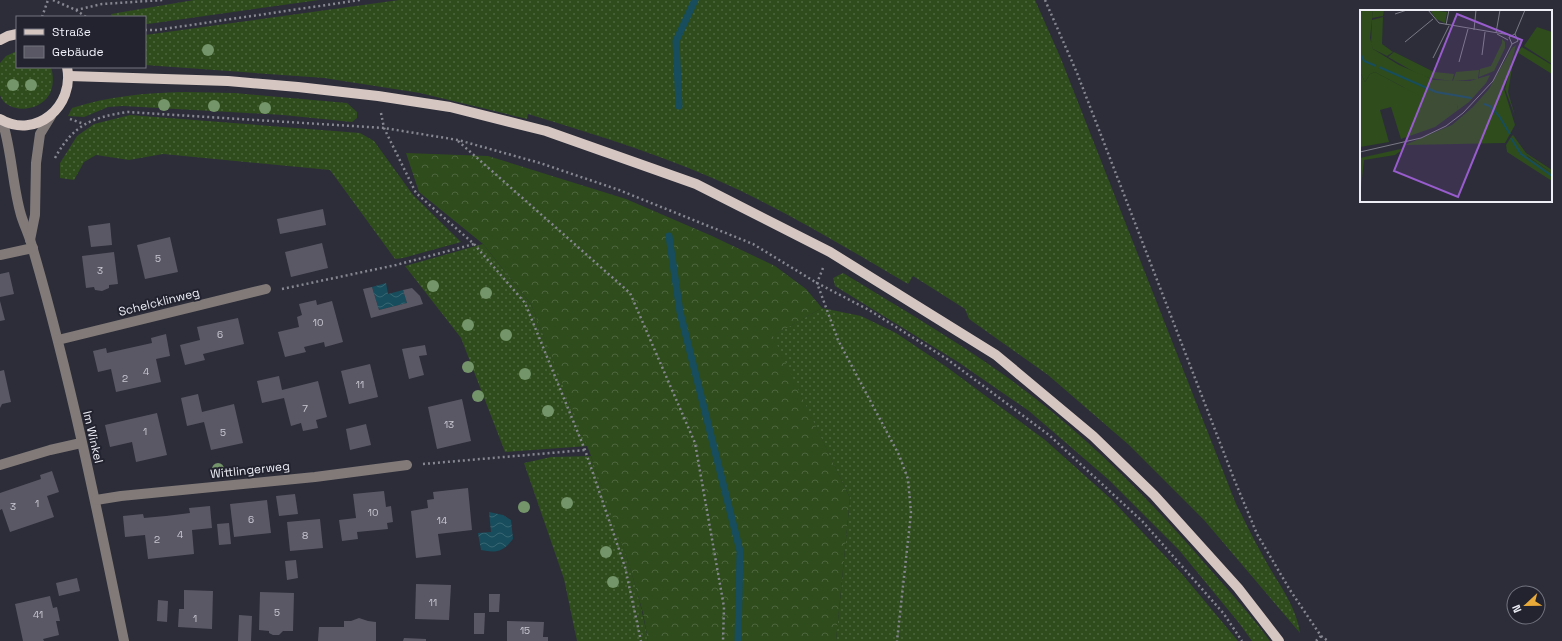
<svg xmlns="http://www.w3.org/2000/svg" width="1562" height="641" font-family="'Space Grotesk',sans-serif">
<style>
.grass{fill:url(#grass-dots)}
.forest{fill:url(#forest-crowns)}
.water{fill:url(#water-waves)}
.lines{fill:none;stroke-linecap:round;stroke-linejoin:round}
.stream{stroke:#174d5c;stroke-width:7}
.building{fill:#5b5865}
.path{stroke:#868791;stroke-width:2.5;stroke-dasharray:2 3;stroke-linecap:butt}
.minor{stroke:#817a78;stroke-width:10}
.major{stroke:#d5c6c1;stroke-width:10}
.tree{fill:#749469}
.labels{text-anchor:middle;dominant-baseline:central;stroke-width:4;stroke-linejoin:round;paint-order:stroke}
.number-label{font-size:10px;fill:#c8c8d2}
.street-label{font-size:12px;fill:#edeef6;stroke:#22232f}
.inset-river{fill:none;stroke:#174d5c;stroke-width:2}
.inset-road{fill:none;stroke:#797a85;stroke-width:1}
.view{fill:#985ccd;fill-opacity:0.15;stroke:#985ccd;stroke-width:2}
.inset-edge{fill:none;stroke:#edeef6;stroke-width:2}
</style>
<defs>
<pattern id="grass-dots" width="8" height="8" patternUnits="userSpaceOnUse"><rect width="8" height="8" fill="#2e4c1c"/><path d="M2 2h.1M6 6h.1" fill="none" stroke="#4d663e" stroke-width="1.8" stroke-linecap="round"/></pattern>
<pattern id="forest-crowns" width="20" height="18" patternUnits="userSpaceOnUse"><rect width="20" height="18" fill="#2e4c1c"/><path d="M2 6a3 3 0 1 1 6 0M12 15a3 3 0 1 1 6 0" fill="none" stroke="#4d663e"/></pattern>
<pattern id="water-waves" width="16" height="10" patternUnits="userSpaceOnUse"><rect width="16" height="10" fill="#174d5c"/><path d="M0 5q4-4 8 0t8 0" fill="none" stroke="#396774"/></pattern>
</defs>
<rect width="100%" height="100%" fill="#2c2d39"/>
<g class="grass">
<polygon points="194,0 319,0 148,24 145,24 145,17 112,17 111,14"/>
<path d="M399 0H1035L1061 59 1236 504C1245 521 1253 539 1263 556 1276 581 1296 604 1300 633L1204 520 1129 445 1048 375 969 319 965 309 913 276 908 284C852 251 797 218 739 190 672 158 600 136 528 114L527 119 420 93 324 78 145 65V35Z"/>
<path d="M17 51V67H51C64 114 6 118 0 95 0 86 0 73 0 63L6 56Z"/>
<path d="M183 92 235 93 347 103 357 112V118L352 122 283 115 123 106 108 107 84 117 68 116 72 108C109 96 145 93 183 92Z"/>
<polygon points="130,115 360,133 374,141 413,195 461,242 403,258 395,259 330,170 163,154 129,160 96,155 84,162 74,180 60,178 60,163 77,136 94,124"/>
<polygon points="483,244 531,304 588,446 505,452 461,338 405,266"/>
<path d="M843 273C897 306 952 338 1004 375 1080 429 1147 496 1208 567 1229 591 1251 615 1270 641H1252L1239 623 1179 550 1109 480 1029 411 958 362 835 286 833 278Z"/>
<polygon points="822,308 861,316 896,333 948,368 1045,440 1111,499 1182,574 1238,641 836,641 850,498 772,336"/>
<path d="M591 456C613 517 637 577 648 641H577L564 579 524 463 551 457Z"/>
</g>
<polygon class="forest" points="406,153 488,156 626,199 712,236 775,266 806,289 822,308 773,336 850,498 836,641 648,641 643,613 628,561 591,456 531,304 483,244 419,192"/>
<g class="water">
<polygon points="386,283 388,294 403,290 407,303 379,310 372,287"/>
<path d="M489 512 503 515 511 520 513 539C503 552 496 553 481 550L478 533 491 532Z"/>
</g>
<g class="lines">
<g class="stream">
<polyline points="679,106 676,41 695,0"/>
<polyline points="669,236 680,312 740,551 738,641"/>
</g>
</g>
<g class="building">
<polygon points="323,209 326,225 280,234 277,219"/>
<polygon points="110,223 112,245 91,247 88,226"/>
<polygon points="170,237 178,272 145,279 137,245"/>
<polygon points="322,243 328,268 291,277 285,252"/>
<polygon points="114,252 118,284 109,285 109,288 102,291 95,290 94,287 86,288 82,256"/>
<polygon points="9,272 14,294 0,297 0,274"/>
<polygon points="372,287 379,310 407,303 403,290 412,288 420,296 423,304 371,318 363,289"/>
<polygon points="316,300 317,305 332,301 343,342 325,347 324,342 304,347 306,352 285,357 278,332 299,327 297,317 302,315 299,304"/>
<polygon points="0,301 5,320 0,321"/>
<polygon points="238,318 244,344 203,354 205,360 185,365 180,345 200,340 197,327"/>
<polygon points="166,334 170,356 156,359 161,382 116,392 111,369 98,372 93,351 106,348 107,353 152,343 151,338"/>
<polygon points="425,345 427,355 419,356 424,375 409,379 402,349"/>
<polygon points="370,364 378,397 349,404 341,371"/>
<polygon points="4,370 11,402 2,404 0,408 0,371"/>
<polygon points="279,376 282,390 318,381 327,417 316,420 318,428 303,431 301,423 291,426 284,398 262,403 257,381"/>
<polygon points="198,394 202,412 234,404 243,443 211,450 204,422 187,426 181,398"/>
<polygon points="462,399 471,441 437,449 428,407"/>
<polygon points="157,413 167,455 136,462 132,442 110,447 105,425"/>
<polygon points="366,424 371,445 350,450 346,429"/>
<polygon points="52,471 59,492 47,496 54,517 10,532 2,509 0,510 0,493 41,479 40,475"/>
<polygon points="468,488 472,530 438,534 441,555 416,558 411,511 428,508 427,500 434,499 433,492"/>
<polygon points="384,491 386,507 391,506 393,522 387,523 388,529 357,532 358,539 342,541 339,520 356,518 353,494"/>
<polygon points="295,494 298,514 279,516 276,496"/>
<polygon points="267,500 271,533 234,537 230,504"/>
<polygon points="210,506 212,528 192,530 194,554 148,559 145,535 125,537 123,516 143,514 144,518 166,516 190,513 189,508"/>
<polygon points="320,519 323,548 290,551 287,522"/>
<polygon points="229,523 231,544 219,545 217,524"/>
<polygon points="296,560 298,578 287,580 285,561"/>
<polygon points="77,578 80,591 59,596 56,583"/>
<polygon points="416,584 451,585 449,620 415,619"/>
<polygon points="184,590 213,591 212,629 178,627 179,609 184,609"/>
<polygon points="260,592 294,593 293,631 283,631 279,635 273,635 269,633 269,631 259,630"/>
<polygon points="489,594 500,594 499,612 489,612"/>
<polygon points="50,596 53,608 57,607 60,621 56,621 59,635 43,639 44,641 23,641 15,604"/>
<polygon points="158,600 168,601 167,622 157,621"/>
<polygon points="474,613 485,613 484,634 474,634"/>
<polygon points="239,615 252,616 251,641 238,641"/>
<polygon points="359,618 368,621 376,622 376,641 318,641 319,627 344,627 344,621 351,621"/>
<polygon points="507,621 544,622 543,637 548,637 548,641 507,641"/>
<polygon points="404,638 426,639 426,641 403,641"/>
</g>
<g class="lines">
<g class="path">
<polyline points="53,0 76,10 86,17"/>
<polyline points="1045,0 1077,73 1234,479 1257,534 1290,590 1321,636 1328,641"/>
<polyline points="76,10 102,4 163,0"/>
<polyline points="42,17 48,0"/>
<polyline points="145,30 157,30 360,0"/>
<polyline points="381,113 384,128 416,193 474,244 525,303 585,450 625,567 641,641"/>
<polyline points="70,119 84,124"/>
<polyline points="458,141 630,293 695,443 724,607 723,641"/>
<path d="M55 158C73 125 92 117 128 112L384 128 458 140 540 163 619 190 753 244 817 283 869 310 947 359 1049 435 1142 521 1224 614 1242 641"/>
<polyline points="823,268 817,283 838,340 899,455 908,479 911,513 897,641"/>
<polyline points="282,289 396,265 474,244"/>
<polyline points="423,464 585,450"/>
<polyline points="1316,641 1321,636"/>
</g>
<g class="minor">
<path d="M2 120C12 151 12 184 21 215 24 225 29 235 32 246 70 376 97 509 124 641"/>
<polyline points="30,240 35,215 36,163 40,134 51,116"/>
<polyline points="0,255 33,248"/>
<polyline points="58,340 266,289"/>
<polyline points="0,465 50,450 81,443"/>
<polyline points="96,500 121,496 315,477 407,465"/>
</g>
<g class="major">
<polyline points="0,40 8,36 17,34"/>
<polyline points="69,76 228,81 298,87 378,96 450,107 546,131 696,184 830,252 996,355 1093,436 1154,495 1238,588 1279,641"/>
<path d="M0 119C36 140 75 106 67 67"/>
</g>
</g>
<g class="tree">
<circle cx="208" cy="50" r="6"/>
<circle cx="13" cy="85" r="6"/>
<circle cx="31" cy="85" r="6"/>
<circle cx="164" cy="105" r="6"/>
<circle cx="214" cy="106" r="6"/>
<circle cx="265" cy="108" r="6"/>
<circle cx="433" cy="286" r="6"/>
<circle cx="486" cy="293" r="6"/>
<circle cx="468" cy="325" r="6"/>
<circle cx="506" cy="335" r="6"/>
<circle cx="468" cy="367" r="6"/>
<circle cx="525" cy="374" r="6"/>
<circle cx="478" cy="396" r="6"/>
<circle cx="548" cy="411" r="6"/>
<circle cx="218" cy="469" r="6"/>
<circle cx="567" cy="503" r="6"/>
<circle cx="524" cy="507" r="6"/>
<circle cx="606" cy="552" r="6"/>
<circle cx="613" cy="582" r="6"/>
</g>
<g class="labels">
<g class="number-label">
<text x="158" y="258">5</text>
<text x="100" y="270">3</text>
<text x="318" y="322">10</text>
<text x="220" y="334">6</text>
<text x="146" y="371">4</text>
<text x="125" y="378">2</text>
<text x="360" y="384">11</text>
<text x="305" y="408">7</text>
<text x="449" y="424">13</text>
<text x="145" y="431">1</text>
<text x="223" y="432">5</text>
<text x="37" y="503">1</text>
<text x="13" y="506">3</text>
<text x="373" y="512">10</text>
<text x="251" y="519">6</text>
<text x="442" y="520">14</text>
<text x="180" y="534">4</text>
<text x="305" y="535">8</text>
<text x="157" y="539">2</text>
<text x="433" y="602">11</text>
<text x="277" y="612">5</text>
<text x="38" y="614">41</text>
<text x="195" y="618">1</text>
<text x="525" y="630">15</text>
</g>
<g class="street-label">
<text transform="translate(159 302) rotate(-14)">Schelcklinweg</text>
<text transform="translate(93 437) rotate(77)">Im Winkel</text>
<text transform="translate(250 470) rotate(-6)">Wittlingerweg</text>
</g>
</g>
<g transform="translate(1360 10)">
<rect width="192" height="192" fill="#2c2d39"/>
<path d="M13 0H24L23 6 12 8ZM23 7 22 34 33 42 27 46 13 39 11 34 12 10ZM177 17 192 22V54L164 36ZM142 29 145 32V38L134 61 119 67 120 59 131 56 142 33ZM156 35 144 79 155 115 145 133 45 135 92 115 113 97 129 79 152 38ZM162 37 192 55V64L157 42ZM155 41 148 82 155 106 145 79ZM34 42 74 62 94 64 92 71 63 67 28 47ZM119 60 118 69 93 71 96 62ZM0 62 5 72 10 64 15 62 43 77 97 94 98 100 75 117 41 129 31 97 20 100 29 132 0 137ZM153 125 166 143 192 160V163L162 142 151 127ZM45 138 35 145 4 150 0 187V148Z" fill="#2e4c1c"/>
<path d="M0 0H13L10 28 13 39 39 55 74 70 110 71 130 65 126 73 109 92 98 100 97 94 77 95 15 62 10 64 5 72 0 62ZM151 127 168 147 192 163V171L147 142 146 135Z" fill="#2e4c1c"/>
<path d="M70 0 87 2 85 13 76 9Z" fill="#2e4c1c"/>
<path class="inset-river" d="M0 43 4 51 16 56M19 57 76 82 111 88M124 94 130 96 139 106 150 124M151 128 161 144 192 166"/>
<path class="inset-road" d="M68 0 79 13 150 25M35 4 47 0M86 15 89 0M114 20 116 0M136 23 140 0M137 24 148 30M155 24 165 0M45 32 73 9M152 34 149 27 155 24M122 45 125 22M73 48 89 16M99 52 108 19M0 142 61 128 86 116 103 103 133 71 152 34 158 31 155 24"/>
<path class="view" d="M97 4 162 30 98 187 34 161Z"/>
<rect width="192" height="192" class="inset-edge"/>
</g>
<rect x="16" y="16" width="130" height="52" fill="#22232f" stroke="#73747f"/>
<rect x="24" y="29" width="20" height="6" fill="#d5c6c1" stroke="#73747f"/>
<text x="52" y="36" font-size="12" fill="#edeef6">Straße</text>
<rect x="24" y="46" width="20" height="12" fill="#5b5865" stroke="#73747f"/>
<text x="52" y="56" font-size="12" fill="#edeef6">Gebäude</text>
<g transform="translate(1526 605) rotate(248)"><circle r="19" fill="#22232f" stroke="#73747f"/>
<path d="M0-3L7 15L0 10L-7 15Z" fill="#eaaa39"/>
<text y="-6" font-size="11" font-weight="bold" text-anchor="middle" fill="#edeef6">N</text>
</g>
</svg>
